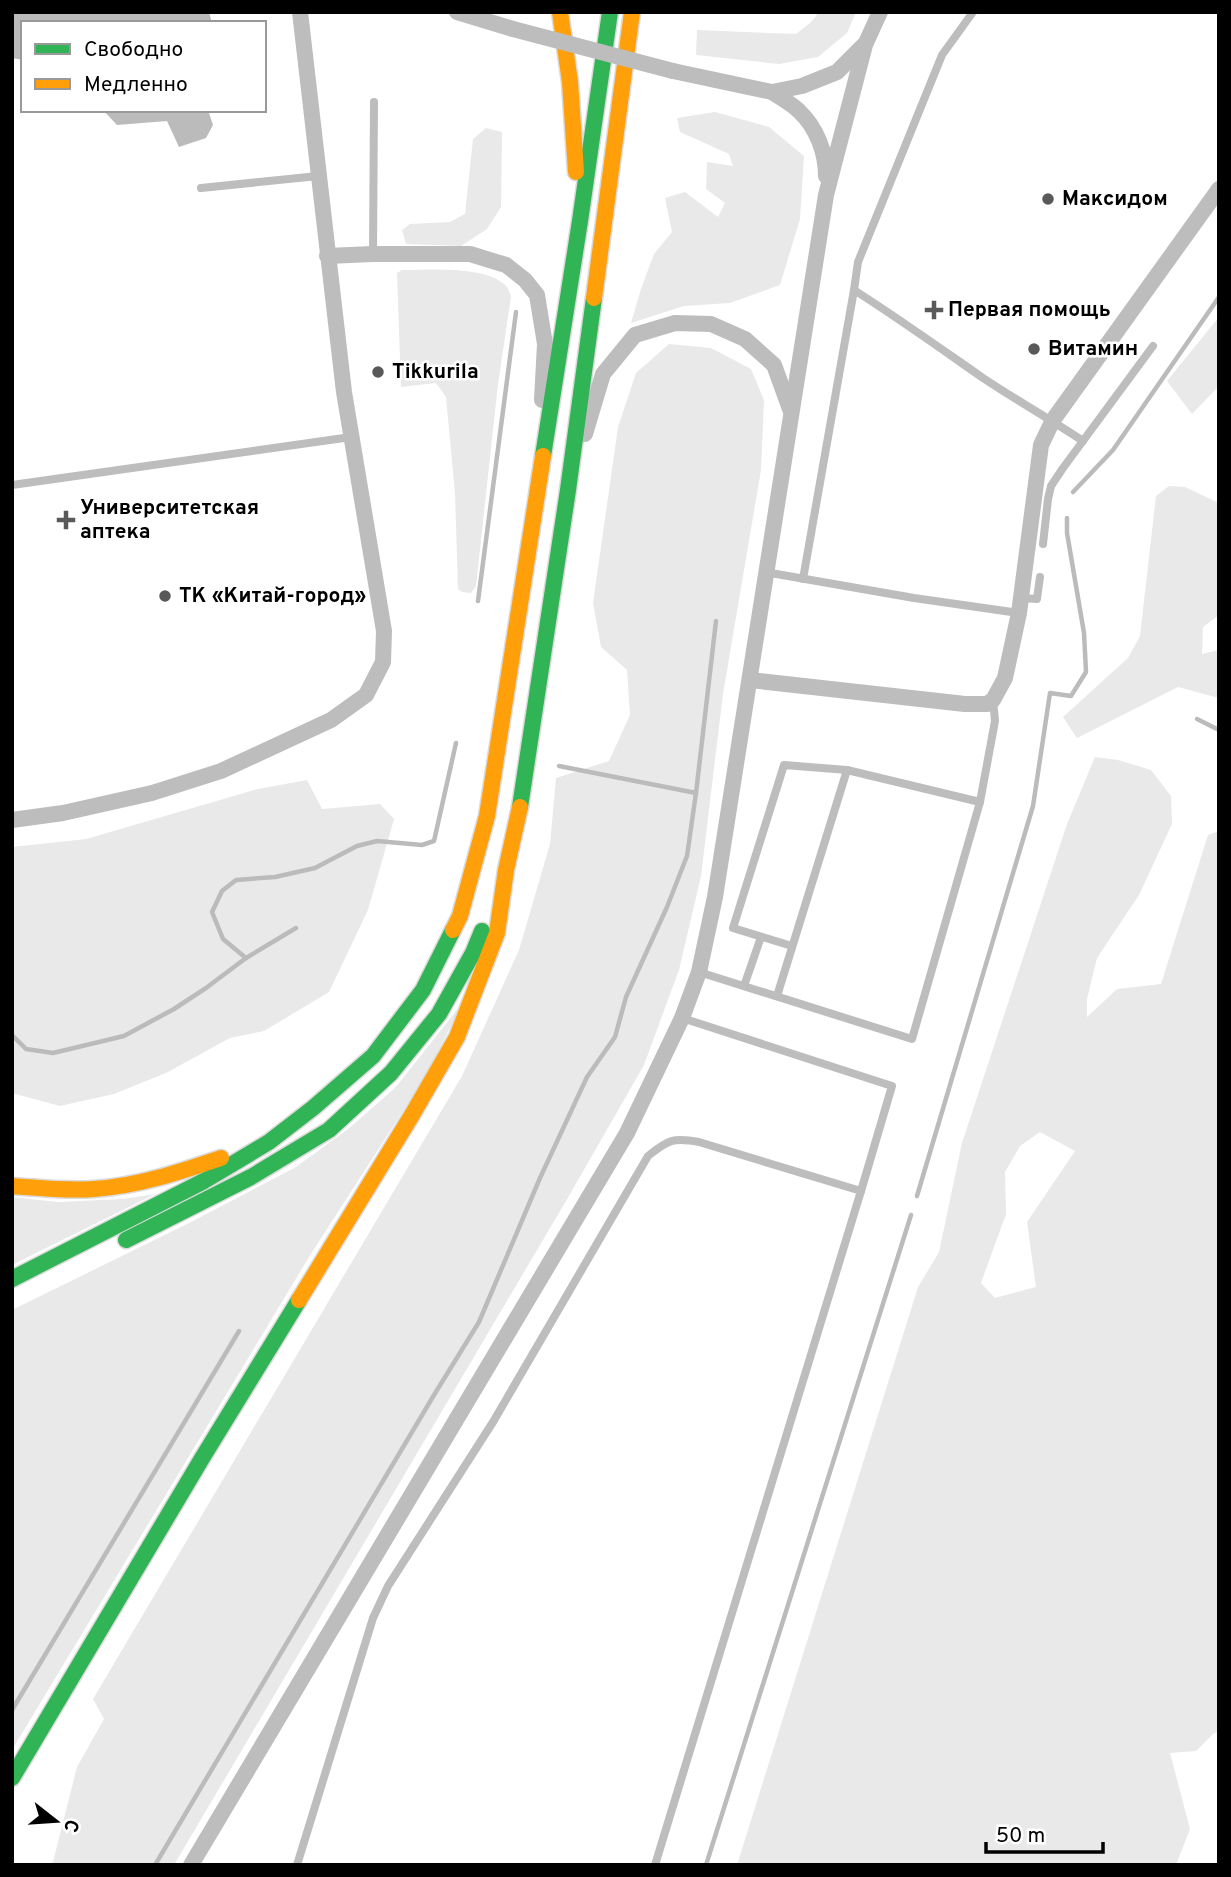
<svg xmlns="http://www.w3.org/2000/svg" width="1231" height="1877" font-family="Overpass,sans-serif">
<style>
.green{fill:#e9e9e9;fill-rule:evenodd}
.water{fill:#bbb}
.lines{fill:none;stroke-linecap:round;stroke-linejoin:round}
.stream{stroke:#bbb;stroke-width:4.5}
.fast-casing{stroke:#dbdbdb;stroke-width:19}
.slow-casing{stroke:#dbdbdb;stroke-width:19}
.lane{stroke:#bdbdbd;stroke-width:8}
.street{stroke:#bdbdbd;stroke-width:16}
.fast{stroke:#30b455;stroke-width:16}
.slow{stroke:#ff9f0a;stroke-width:16}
.street-bridge{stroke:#bdbdbd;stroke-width:16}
.poi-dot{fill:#595959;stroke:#fff;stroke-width:2.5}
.labels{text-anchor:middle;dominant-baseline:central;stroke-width:5;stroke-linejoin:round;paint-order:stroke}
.poi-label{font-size:21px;font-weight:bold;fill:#000;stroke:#fff;text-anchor:start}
</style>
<rect width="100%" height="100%" fill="#fff"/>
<g class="green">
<polygon points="819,12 856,12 847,33 818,57 779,64 696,55 697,30 796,34 811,22"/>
<polygon points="715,112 769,127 804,156 800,219 780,285 730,303 684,306 631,323 641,289 654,254 672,232 665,198 685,192 718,217 725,203 706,189 707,162 733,166 729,154 680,132 677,118"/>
<polygon points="486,128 502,132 501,207 487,229 461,246 406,244 402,230 410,224 450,222 465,214 473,139"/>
<path d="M402 270C428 270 488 265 507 287 508 288 511 296 511 297L498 384 476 586 471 593 462 592 458 589 455 493 446 397 436 383 401 387 397 273Z"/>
<polygon points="1219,317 1219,386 1192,414 1167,381"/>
<polygon points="669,344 711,348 751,369 764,400 761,470 723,694 701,876 679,970 644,1065 566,1201 174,1865 45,1865 53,1862 77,1767 104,1719 93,1699 462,1076 519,950 550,844 556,778 609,761 630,715 627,670 601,647 593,603 618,427 636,373"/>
<polygon points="1169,486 1185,487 1219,503 1219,615 1203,627 1202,654 1219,650 1219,698 1178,687 1077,738 1063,717 1128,658 1140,636 1156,496"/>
<path d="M1095 757 1118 760 1151 770 1171 796 1172 824 1139 895 1097 958 1087 999V1017L1117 989 1161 984 1208 835 1219 831V1731L1213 1734 1196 1751 1170 1753 1190 1829 1176 1865H737L918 1287 939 1252 962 1143 1067 824ZM1040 1132 1075 1151 1027 1222 1036 1287 995 1298 981 1283 1006 1214 1005 1172 1020 1146Z"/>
<polygon points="307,780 322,809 380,804 394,819 368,910 329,992 264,1031 230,1038 166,1073 114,1094 60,1106 12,1093 12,847 86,839 258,789"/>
<polygon points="464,1001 423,1080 309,1257 12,1750 12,1310 191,1222 296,1167 348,1129 395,1088"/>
<polygon points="155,1194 12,1265 12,1197 58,1202 123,1199"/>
</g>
<g class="water">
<polygon points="12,12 209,12 212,23 23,23 23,60 12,58"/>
<polygon points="103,110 208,110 213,125 206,138 179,147 167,121 117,125"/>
</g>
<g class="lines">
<g class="stream">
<polyline points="1073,492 1113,450 1219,297"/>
<polyline points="478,601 516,312"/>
<polyline points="1197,719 1219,730"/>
<polyline points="559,766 696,793"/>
<polyline points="246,958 296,928"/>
<polyline points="12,1035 26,1049 53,1053 124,1036 174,1009 206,988 246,958 223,939 212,912 222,891 236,880 275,877 315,868 357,846 377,841 422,845 434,841 456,743"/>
<polyline points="917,1196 1033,806 1050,693 1071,696 1086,672 1084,633 1067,533 1067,518"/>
<polyline points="12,1710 239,1331"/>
<polyline points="155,1865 434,1395 479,1322 540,1178 587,1077 615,1037 626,997 667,907 687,856 696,793 716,621"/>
<polyline points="706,1865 911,1215"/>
</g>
<defs>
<g id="fast">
<polyline points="543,456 580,221 610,12"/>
<polyline points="520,807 568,490 594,298"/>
<polyline points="126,1240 251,1177 329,1130 391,1073 439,1014 473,953 482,931"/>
<polyline points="12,1279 204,1181 269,1142 313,1108 373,1056 423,990 453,930"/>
<polyline points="12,1778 201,1460 299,1300"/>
</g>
<g id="slow">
<polyline points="560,12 570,82 576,172"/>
<polyline points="594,298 632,12"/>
<polyline points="453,930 460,916 487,816 543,456"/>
<path d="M12 1186C39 1188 67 1191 94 1189 138 1186 180 1172 221 1158"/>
<polyline points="299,1300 412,1115 457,1037 497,933 506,870 520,807"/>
</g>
</defs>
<use href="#fast" class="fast-casing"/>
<use href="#slow" class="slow-casing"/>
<g class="lane">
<polyline points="201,188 318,176"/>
<polyline points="373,254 374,102"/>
<path d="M854 290C898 318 940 348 983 378 1016 400 1050 419 1083 441"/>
<polyline points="12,485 351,437"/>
<polyline points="1043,544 1048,499 1051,486 1063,468 1153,346"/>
<polyline points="765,572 914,598 1019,613"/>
<polyline points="803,579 854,290 858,262 942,55 973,12"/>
<polyline points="1021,598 1037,599 1040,577"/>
<polyline points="792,946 733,928 784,765 847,770"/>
<polyline points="699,972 912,1039 980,802 995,721 993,700"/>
<polyline points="744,986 761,937"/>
<polyline points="777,996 847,770 980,802"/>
<polyline points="682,1018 892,1086 861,1191"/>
<path d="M297 1865 373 1618 388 1586 493 1422 648 1156C668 1140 673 1137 699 1142L861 1191 655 1865"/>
</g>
<g class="street">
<polyline points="457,12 513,29"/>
<polyline points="673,71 772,92 802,86 837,72 864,45"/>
<path d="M772 92C781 98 792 104 799 111 817 128 826 153 826 176"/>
<polyline points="327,256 373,254 470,254 506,265 525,280 537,295 545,344 542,400"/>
<polyline points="585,434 603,374 635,335 675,323 711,324 745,339 774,365 790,409"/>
<polyline points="750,680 965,704 987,704 993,700 1005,678 1019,613 1041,445 1053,420 1219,189"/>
<polyline points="12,820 63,813 152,793 221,771 331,720 366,695 383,662 384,631 344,392 300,12"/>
<polyline points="191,1865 627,1133 682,1018 699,972 715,897 826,195 865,45 880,12"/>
</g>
<use href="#fast" class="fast"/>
<use href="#slow" class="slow"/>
<polyline class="street-bridge" points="513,29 673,71"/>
</g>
<g class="poi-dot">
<circle cx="1048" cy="199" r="7"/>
<path d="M930.5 299.5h7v7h7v7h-7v7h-7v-7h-7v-7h7z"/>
<circle cx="1034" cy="349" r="7"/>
<circle cx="378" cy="372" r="7"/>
<path d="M62.5 509.5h7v7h7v7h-7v7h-7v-7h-7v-7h7z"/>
<circle cx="165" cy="596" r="7"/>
</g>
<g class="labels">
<g class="poi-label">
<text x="1062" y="199">Максидом</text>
<text x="948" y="310">Первая помощь</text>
<text x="1048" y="349">Витамин</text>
<text x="392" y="372">Tikkurila</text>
<text x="80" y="508">Университетская<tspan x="80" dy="24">аптека</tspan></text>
<text x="179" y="596">ТК «Китай-город»</text>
</g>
</g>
<rect width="1231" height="1877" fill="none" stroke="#000000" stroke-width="28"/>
<rect x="21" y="21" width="245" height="91" fill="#ffffff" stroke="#999999" stroke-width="2"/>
<rect x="35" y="44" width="35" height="10" fill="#30b455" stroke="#999999" stroke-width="2"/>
<text x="84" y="56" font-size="21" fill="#000000">Свободно</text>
<rect x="35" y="79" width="35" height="10" fill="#ff9f0a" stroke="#999999" stroke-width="2"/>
<text x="84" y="91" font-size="21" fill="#000000">Медленно</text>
<g transform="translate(56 1821) rotate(107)" stroke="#ffffff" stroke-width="5" paint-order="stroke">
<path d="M0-5L12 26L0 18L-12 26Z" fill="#000000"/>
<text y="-10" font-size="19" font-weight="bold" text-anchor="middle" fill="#000000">С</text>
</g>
<path d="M986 1842v10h117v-10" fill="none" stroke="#000000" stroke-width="3.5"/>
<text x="996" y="1842" font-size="21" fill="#000000" stroke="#ffffff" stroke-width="5" paint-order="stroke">50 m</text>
</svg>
